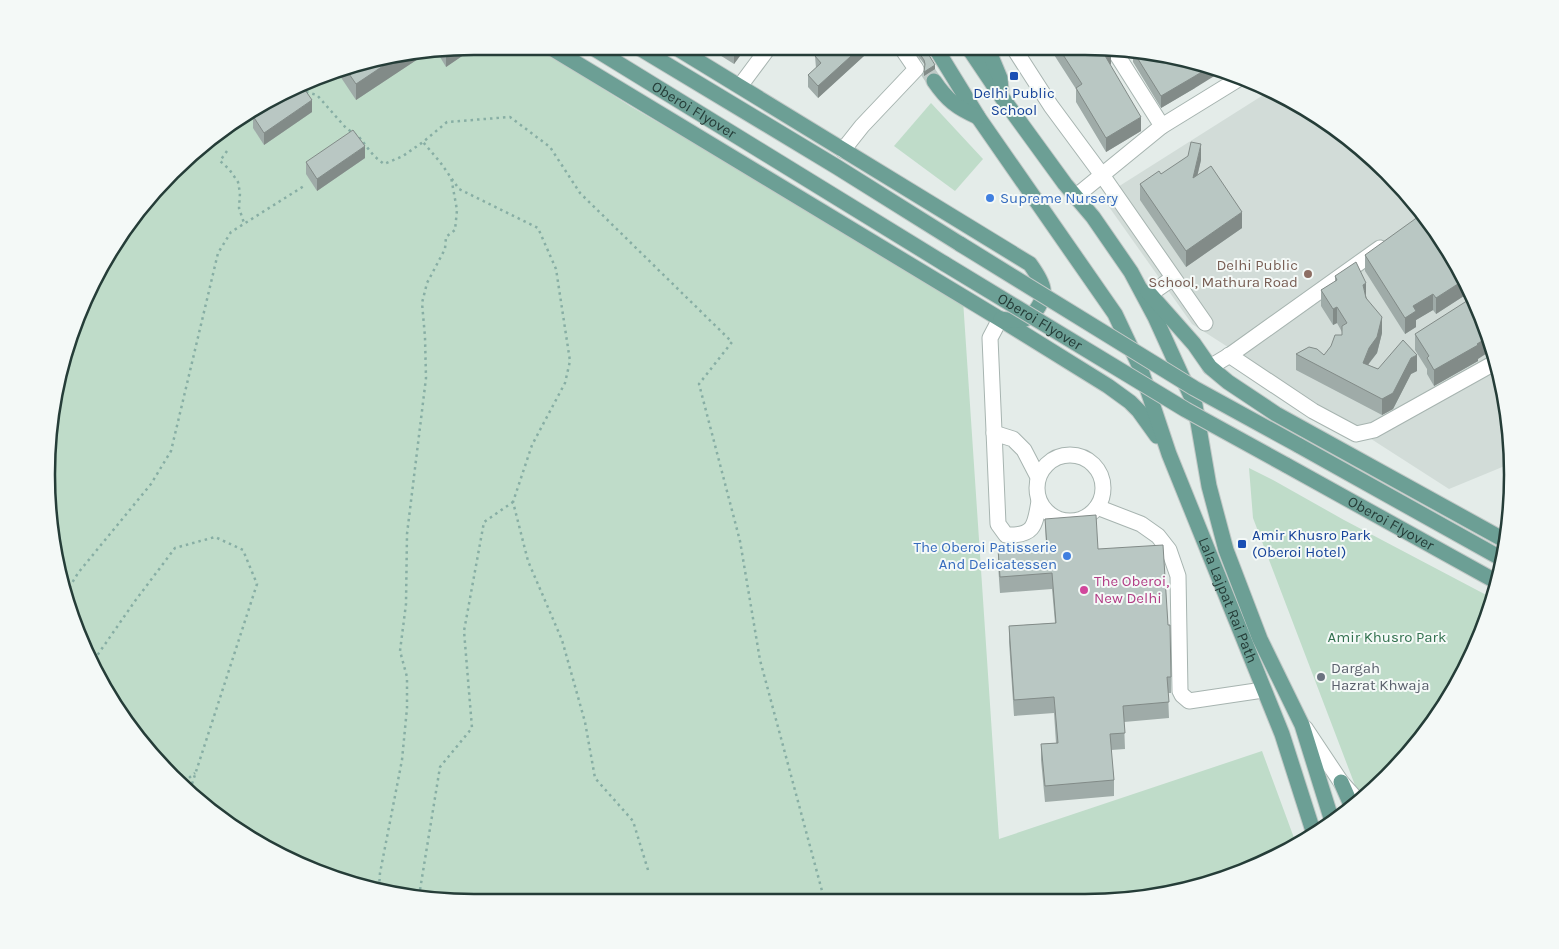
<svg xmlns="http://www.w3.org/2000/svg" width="1559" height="949" font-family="Karla,sans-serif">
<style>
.built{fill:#d2dcd8}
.green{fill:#bfdcc9}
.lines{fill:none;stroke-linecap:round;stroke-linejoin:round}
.major-tunnel{stroke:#bec9c6;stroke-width:15;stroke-dasharray:15 8;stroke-linecap:butt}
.minor-casing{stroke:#a7b4b0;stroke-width:17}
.major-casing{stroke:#c2c9c7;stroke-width:17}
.path{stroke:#87aea4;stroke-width:2.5;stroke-dasharray:2.5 4;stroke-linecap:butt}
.minor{stroke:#fff;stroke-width:15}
.major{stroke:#6c9f95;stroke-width:15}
.major-bridge-casing{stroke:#c2c9c7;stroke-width:17;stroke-linecap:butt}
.major-bridge{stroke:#6c9f95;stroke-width:15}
.wall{fill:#9faba8}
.shaded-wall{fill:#828b88}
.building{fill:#b9c7c3;stroke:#828b88}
.transit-dot{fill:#1a4fb4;stroke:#f4f9f7;stroke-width:2}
.shop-dot{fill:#3f7fe0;stroke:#f4f9f7;stroke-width:2}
.education-dot{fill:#8d6e63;stroke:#f4f9f7;stroke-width:2}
.hotel-dot{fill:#d1479c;stroke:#f4f9f7;stroke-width:2}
.worship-dot{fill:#6b7280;stroke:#f4f9f7;stroke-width:2}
.labels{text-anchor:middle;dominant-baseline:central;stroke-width:4;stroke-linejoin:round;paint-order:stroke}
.transit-label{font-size:15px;fill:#164399;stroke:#f4f9f7}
.street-label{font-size:15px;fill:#253d38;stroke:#f4f9f7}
.shop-label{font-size:15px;fill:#366cbe;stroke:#f4f9f7;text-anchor:start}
.education-label{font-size:15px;fill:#785e54;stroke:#f4f9f7;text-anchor:end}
.hotel-label{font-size:15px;fill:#b23c85;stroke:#f4f9f7;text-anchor:start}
.park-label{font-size:15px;fill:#32714f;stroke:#f4f9f7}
.worship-label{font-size:15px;fill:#5b616d;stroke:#f4f9f7;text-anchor:start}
.rim{fill:none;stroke:#253d38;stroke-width:2.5}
</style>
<rect width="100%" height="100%" fill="#e4ece9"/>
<polygon class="built" points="1268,92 1323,119 1388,172 1441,237 1480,311 1505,391 1512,463 1449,489 1192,324 1102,197"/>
<g class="green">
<polygon points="475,46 536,46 630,106 963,300 999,839 1262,751 1297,846 1196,888 1113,902 446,902 337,880 236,830 135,735 69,612 46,474 69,337 135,214 214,135 337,69"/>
<polygon points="931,103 983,159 955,191 894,146"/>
<polygon points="1249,468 1273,480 1344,520 1492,598 1480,639 1440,713 1367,796 1361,801 1253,518"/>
</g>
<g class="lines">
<polyline class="major-tunnel" points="912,47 934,81"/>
<defs>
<g id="minor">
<polyline points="1013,47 1051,106 1102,175 1205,323"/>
<polyline points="1112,47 1162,126"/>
<polyline points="740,86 769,47"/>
<polyline points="843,150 862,126 916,69 901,47"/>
<polyline points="1075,197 1162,126 1240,78"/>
<polyline points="1150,294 1173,278"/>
<path d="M1000 319 990 338 998 524 1006 535C1035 536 1035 525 1039 501"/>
<polyline points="1229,355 1313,411 1356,434 1374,430 1496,362"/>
<polyline points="1210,367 1230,355 1380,248"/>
<polyline points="994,433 1013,439 1024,450 1038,477"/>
<circle cx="1070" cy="488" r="33"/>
<polyline points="1097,507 1141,524 1158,536 1169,550 1178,576 1180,691 1182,695 1189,701 1263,690"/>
<polyline points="1305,728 1341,782 1359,802"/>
</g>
<g id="major">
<polyline points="548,46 1000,319 1108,386 1130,402 1139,411 1157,436"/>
<path id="s1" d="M590 46 945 264"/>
<polyline points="636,46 837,167 960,244"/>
<path d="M675 47 1030 264C1035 271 1042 281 1043 289 1044 300 1036 315 1025 319 1018 322 1008 320 1001 319"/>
<path id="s2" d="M935 47 978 117 1115 314 1140 367 1169 454 1282 734 1314 834"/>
<polyline points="968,47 1001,96 1065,184 1093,217 1131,272 1155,317 1195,405 1209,486 1226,550 1260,639 1302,725 1332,821"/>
<polyline points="988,49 1000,78 1001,90"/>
<path d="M934 81C947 100 957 108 978 117"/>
<polyline points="1148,292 1194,344 1210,367 1228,382 1276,414 1506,541"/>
<polyline points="1298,445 1504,560"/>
<path id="s3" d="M1286 465 1497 582"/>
<polyline points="1341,782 1352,807"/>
</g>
</defs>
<use href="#minor" class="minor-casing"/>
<use href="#major" class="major-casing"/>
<g class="path">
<polyline points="306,92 317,95 346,128 359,137 374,156 384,164 403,156 423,142"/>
<polyline points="227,151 220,161 229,169 238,182 240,193 239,208 244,223"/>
<polyline points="66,593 78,573 151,484 171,451 218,253 231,232 304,186"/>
<polyline points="94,660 135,601 175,548 215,537 243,550 257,584 191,787"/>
<polyline points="184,782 195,773"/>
<polyline points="648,870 633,821 595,778 585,722 562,640 528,561 513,502 532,445 565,383 570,361 556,269 538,228 459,189 440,162 423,142 447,122 510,117 550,147 580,193 732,342 699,384 740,541 760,660 825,902"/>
<polyline points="379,888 380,873 402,760 407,708 407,677 400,651 406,604 407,534 426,378 425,337 422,303 427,283 445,249 446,237 455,230 457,210 451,177"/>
<polyline points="419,896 440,767 472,728 464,631 484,522 513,502"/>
</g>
<use href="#minor" class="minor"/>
<use href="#major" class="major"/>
<defs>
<g id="major-bridge">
<polyline points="960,244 1194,388 1298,445"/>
<path id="s4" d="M945 264 1186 410 1286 465"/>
</g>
</defs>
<use href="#major-bridge" class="major-bridge-casing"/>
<use href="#major-bridge" class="major-bridge"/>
</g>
<g class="wall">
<polygon points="471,47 471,50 446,67 437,52"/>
<polygon points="707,47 745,47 745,49 734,64"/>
<polygon points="865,47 865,55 818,98 808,87 808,75 816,68 815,56 837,48"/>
<polygon points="912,47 924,47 935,69 924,76 925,67 924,64"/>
<polygon points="1049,47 1110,47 1111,64 1110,65 1141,131 1106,152 1076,102 1076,89"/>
<polygon points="1133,51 1136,52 1138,55 1195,88 1161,108 1133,62"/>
<polygon points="424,55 356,100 336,70 337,69"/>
<polygon points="312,112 264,145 253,128 253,116"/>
<polygon points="365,158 317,191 306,174 306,162"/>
<polygon points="1201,160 1197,176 1242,228 1186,267 1140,200 1140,184 1161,174"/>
<polygon points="1441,237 1473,297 1470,292 1436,314 1433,310 1416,320 1416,327 1405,334 1365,271 1365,255"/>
<polygon points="1335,276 1366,296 1382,333 1377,353 1368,365 1378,369 1417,371 1411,374 1393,409 1382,415 1296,370 1296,354 1324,355 1342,335 1342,332 1337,323 1333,325 1321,306 1321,290 1335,282"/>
<polygon points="1415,334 1478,359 1478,361 1434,386 1427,374 1427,369 1415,350"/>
<polygon points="1045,519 1098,549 1171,677 1171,693 1168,693 1169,718 1124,722 1125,749 1111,750 1114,780 1114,796 1045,802 1041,760 1041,744 1056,743 1054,713 1014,716 1009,642 1009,626 1055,623 1052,589 1000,593 998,565 998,549 1046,546"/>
</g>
<g class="shaded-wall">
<polygon points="471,47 471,50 446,67 446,55 454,50"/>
<polygon points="738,47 745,47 745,49 734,64 734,52"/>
<polygon points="861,47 865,47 865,55 818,98 818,86"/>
<polygon points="1111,50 1111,64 1104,68 1104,54"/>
<polygon points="424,55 356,100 356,84 392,60"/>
<polygon points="935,65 935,69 924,76 924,72"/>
<polygon points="1210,67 1224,70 1195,88 1161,108 1161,96"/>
<polygon points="312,100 312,112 264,145 264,133"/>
<polygon points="1141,117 1141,131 1106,152 1106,138"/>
<polygon points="1201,144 1201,160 1193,194 1193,178"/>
<polygon points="365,146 365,158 317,191 317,179"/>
<polygon points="1242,212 1242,228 1186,267 1186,251"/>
<polygon points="1464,280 1470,292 1436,314 1436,298"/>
<polygon points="1366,283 1366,299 1363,285"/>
<polygon points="1433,294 1433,310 1416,320 1416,327 1405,334 1405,318 1413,306"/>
<polygon points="1337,307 1337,323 1333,325 1333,309"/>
<polygon points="1382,317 1382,333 1377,353 1369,363 1363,379 1363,363"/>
<polygon points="1488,337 1492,350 1478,359 1478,361 1434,386 1434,370"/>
<polygon points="1417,355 1417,371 1411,374 1393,409 1382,415 1382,399 1411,358"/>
</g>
<g class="building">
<polygon points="725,47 738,47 734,52"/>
<polygon points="826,47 836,47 837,48 838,47 861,47 818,86 808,75 821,63 815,56"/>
<polygon points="915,47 924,47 935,65 924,72 925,64 924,60"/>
<polygon points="1058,47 1110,47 1111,50 1104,54 1141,117 1106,138 1076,88 1082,84"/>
<polygon points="454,50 446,55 444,51"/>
<polygon points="1133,51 1136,52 1138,55 1141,53 1210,67 1195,76 1161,96"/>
<polygon points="392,60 356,84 345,68"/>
<polygon points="303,87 312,100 264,133 253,116 267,106"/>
<polygon points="353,130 365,146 317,179 306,162"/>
<polygon points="1191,142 1201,144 1193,178 1211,166 1242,212 1186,251 1140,184 1159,171 1161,174 1188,156"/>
<polygon points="1422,214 1441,237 1464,280 1436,298 1433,294 1413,306 1416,311 1405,318 1365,255"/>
<polygon points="1356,262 1366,283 1363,285 1366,298 1382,317 1377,337 1369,348 1363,363 1378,369 1403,340 1417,355 1411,358 1393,393 1382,399 1296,354 1309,347 1317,349 1324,355 1331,346 1335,335 1342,335 1342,326 1347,323 1337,307 1333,309 1321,290 1337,280 1335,276"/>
<polygon points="1473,297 1480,311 1488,337 1477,344 1478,345 1434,370 1427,358 1429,356 1415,334"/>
<polygon points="1096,515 1098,549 1163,545 1168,625 1170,625 1171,677 1167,677 1169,702 1123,706 1125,733 1110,734 1114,780 1045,786 1041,744 1058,743 1054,697 1014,700 1009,626 1056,623 1052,573 1000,577 998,549 1047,546 1045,519"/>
</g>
<g class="transit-dot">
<rect x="1009" y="71" width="10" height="10" rx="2.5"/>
<rect x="1237" y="539" width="10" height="10" rx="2.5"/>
</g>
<g class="shop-dot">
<circle cx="990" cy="198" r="5"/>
<circle cx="1067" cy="556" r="5"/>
</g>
<circle class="education-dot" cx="1308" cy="274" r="5"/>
<circle class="hotel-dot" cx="1084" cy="590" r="5"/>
<circle class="worship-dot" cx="1321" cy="677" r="5"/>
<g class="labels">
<g class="transit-label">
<text x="1014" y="93">Delhi Public<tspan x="1014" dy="17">School</tspan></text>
<text x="1252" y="535" text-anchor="start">Amir Khusro Park<tspan x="1252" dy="17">(Oberoi Hotel)</tspan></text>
</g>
<g class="street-label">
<text stroke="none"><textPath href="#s1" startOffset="122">Oberoi Flyover</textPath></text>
<text stroke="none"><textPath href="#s4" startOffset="111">Oberoi Flyover</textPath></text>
<text stroke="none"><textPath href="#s3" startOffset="120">Oberoi Flyover</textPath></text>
<text stroke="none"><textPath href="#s2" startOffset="630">Lala Lajpat Rai Path</textPath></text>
</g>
<g class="shop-label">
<text x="1000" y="198">Supreme Nursery</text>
<text x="1057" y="547" text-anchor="end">The Oberoi Patisserie<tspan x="1057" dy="17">And Delicatessen</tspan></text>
</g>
<g class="education-label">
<text x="1298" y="265">Delhi Public<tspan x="1298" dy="17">School, Mathura Road</tspan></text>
</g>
<g class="hotel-label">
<text x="1094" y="581">The Oberoi,<tspan x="1094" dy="17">New Delhi</tspan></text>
</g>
<g class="park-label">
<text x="1387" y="637">Amir Khusro Park</text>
</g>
<g class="worship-label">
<text x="1331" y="668">Dargah<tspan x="1331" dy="17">Hazrat Khwaja</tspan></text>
</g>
</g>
<path d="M0 0H1559V949H0ZM474 55H1085A419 419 0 0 1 1504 474V475A419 419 0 0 1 1085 894H474A419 419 0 0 1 55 475V474A419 419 0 0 1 474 55Z" fill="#f4f9f7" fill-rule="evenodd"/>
<path class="rim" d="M474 55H1085A419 419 0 0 1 1504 474V475A419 419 0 0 1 1085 894H474A419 419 0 0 1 55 475V474A419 419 0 0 1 474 55Z"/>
</svg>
